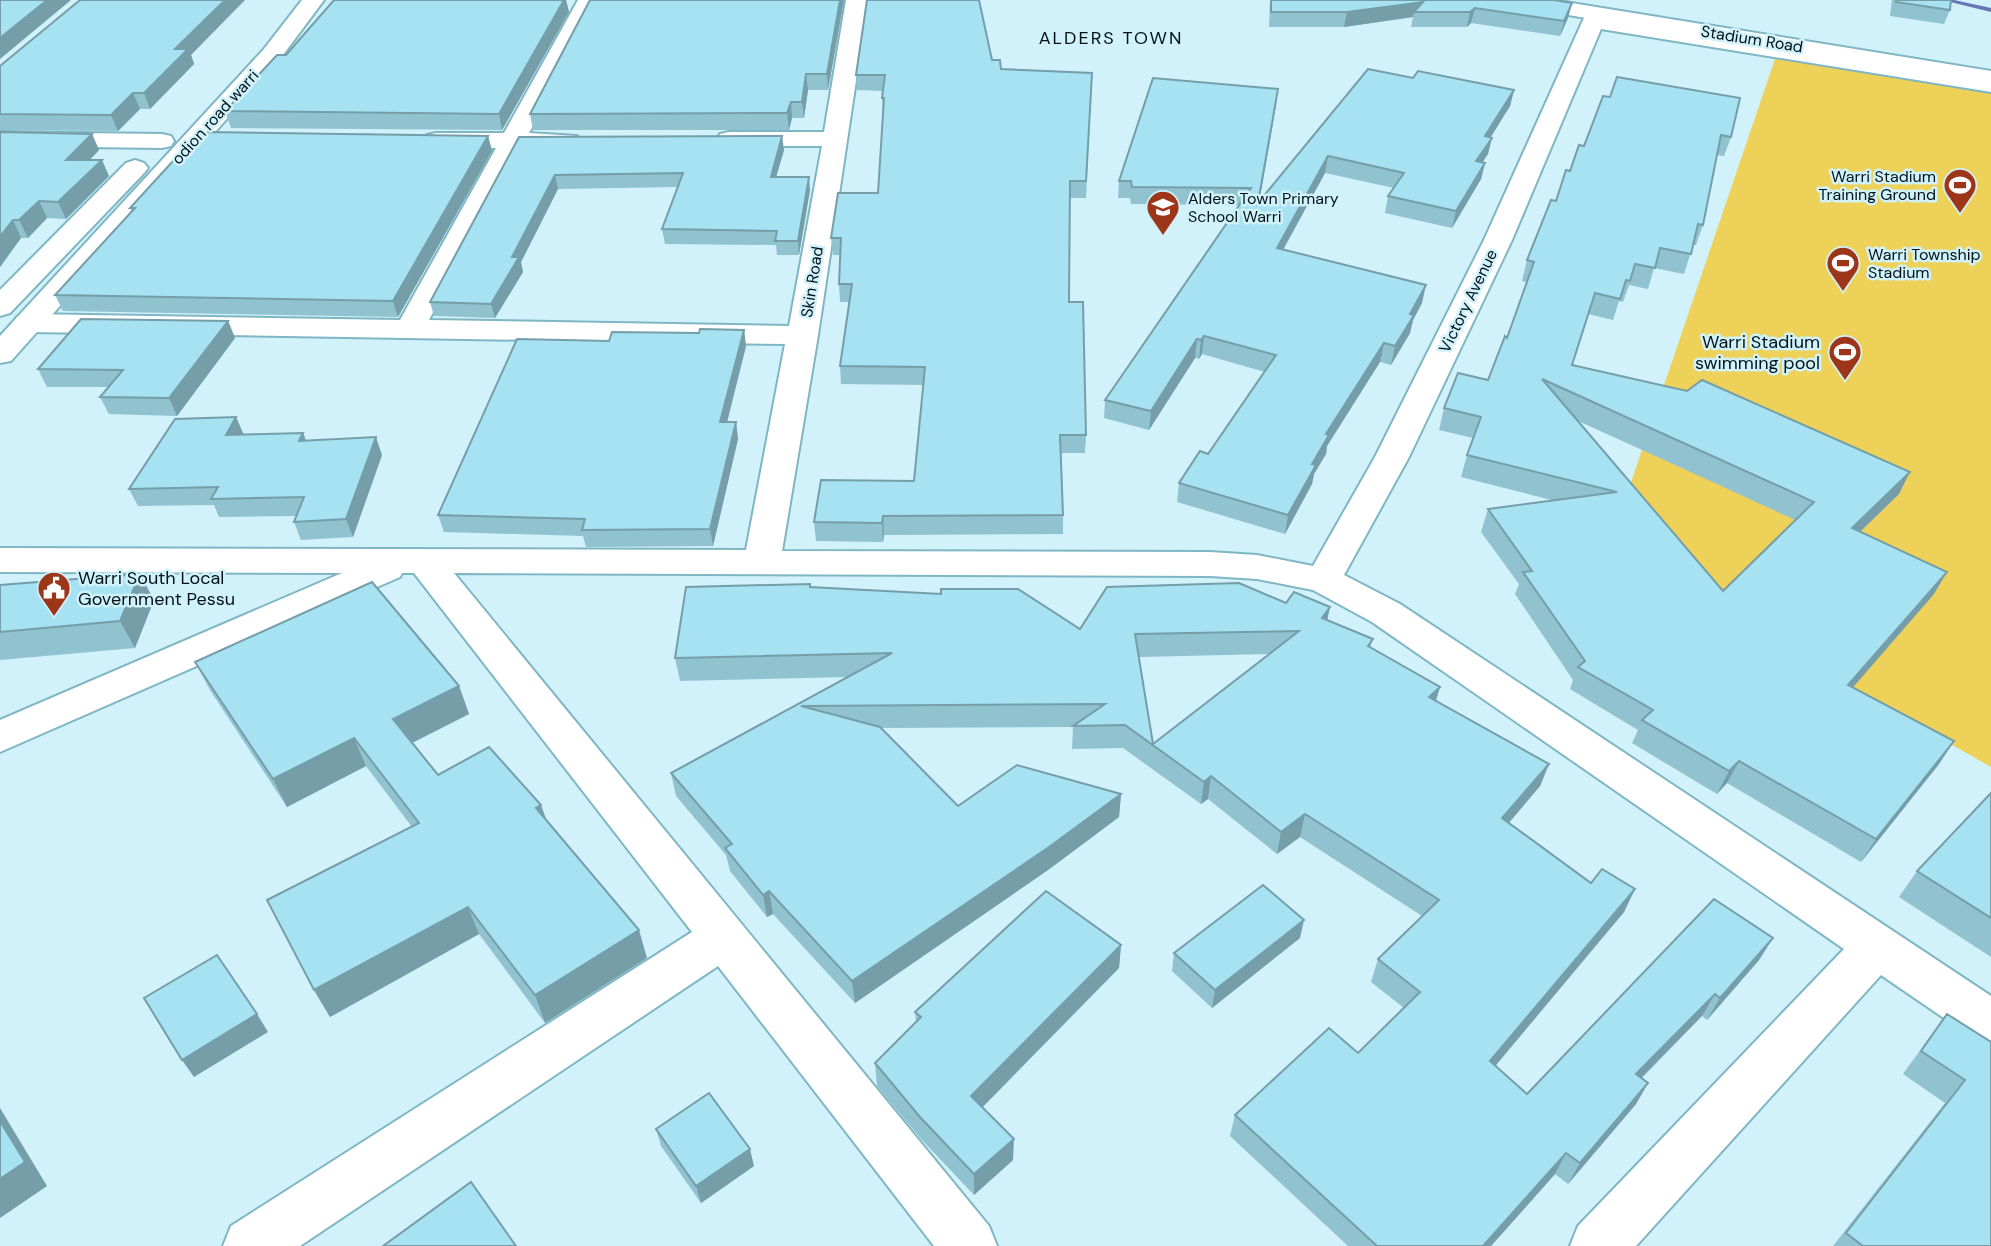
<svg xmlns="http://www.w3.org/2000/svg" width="1991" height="1246" font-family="'DM Sans',sans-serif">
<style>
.green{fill:#edd159}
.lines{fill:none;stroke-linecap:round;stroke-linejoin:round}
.stream{fill:#6776b5;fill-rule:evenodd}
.minor-casing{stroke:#7fb6c4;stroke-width:4}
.secondary-casing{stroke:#7fb6c4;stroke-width:4}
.minor{fill:#fff;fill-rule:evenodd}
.secondary{fill:#fff;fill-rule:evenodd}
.wall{fill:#90c2d0;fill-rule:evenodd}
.shaded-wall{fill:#759ea9}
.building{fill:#a7e2f2;stroke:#759ea9;stroke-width:2;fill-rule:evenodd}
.labels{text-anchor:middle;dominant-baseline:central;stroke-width:5;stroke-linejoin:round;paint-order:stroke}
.far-street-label{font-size:16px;fill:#001217;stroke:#d1f2fb}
.far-poi-label{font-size:16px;fill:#001217;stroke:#d1f2fb;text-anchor:start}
.far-quarter-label{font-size:18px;letter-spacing:2px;fill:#001217;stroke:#d1f2fb}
.poi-label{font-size:18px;fill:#001217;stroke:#d1f2fb;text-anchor:end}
</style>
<rect width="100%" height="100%" fill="#d1f2fb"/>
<polygon class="green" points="1776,56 1991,91 1991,767 1729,618 1627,494"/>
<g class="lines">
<polygon class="stream" points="1942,0 1954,0 1991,8 1991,12"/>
<defs>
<g id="minor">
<polygon points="578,0 600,0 529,133 577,136 580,141 577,146 521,148 429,320 789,326 822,146 729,146 720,144 717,139 720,134 729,132 824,132 846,0 868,0 818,335 782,551 1210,552 1257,555 1313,566 1375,457 1484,240 1588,9 1604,9 1606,17 1991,78 1991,92 1601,29 1512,240 1409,457 1344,575 1400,604 1991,996 1991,1045 1973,1038 1881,975 1636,1246 1570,1246 1578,1226 1844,949 1372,622 1313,590 1257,579 1210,576 454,573 989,1226 997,1246 934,1246 718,966 300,1246 223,1246 231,1226 692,932 414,573 402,573 400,577 0,752 0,720 342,573 0,572 0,548 746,550 785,344 28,332 17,329 13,323 17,317 28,314 400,320 496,148 436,147 427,145 424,140 427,135 436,133 504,133"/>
<polygon points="0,132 162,134 171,136 174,141 171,146 162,148 0,146"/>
</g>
<g id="secondary">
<polygon points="302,0 324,0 280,59 11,361 0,363 0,336 264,49"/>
<polygon points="1503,0 1553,0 1991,71 1991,85 1514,6 1507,4"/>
<polygon points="135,160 144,163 148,168 144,173 10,313 0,316 0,290 126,163"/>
</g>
</defs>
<use href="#minor" class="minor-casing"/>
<use href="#secondary" class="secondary-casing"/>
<use href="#minor" class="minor"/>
<use href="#secondary" class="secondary"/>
</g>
<g class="wall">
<polygon points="334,0 566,0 569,12 502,130 231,128 225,111 286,55"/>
<polygon points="844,0 828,90 808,90 804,118 792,118 789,130 533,130 530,114"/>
<polygon points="1270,0 1554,0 1572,3 1568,18 1560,36 1471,23 1467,27 1411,27 1413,17 1344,27 1269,27"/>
<polygon points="1892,0 1951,0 1950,10 1944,24 1890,16"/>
<polygon points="191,55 194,64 150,109 140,109 118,131 0,130 0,66"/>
<polygon points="992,60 1001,69 1092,73 1086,198 1070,198 1069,302 1086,435 1085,453 1061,453 1063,515 1063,534 884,535 883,542 816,541 814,522 914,481 923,385 841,384 840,366 849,302 840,302 839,284 840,255 833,255 831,238 878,193 883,114 882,98 883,91 857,90 856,75"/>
<polygon points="1413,78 1514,90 1510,106 1490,137 1488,154 1482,162 1485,163 1481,179 1452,228 1385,213 1388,196 1394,188 1325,173 1283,250 1422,303 1413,320 1410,333 1391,365 1380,362 1327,446 1326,454 1314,474 1312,484 1285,534 1177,502 1179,483 1208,454 1265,372 1202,354 1199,359 1195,358 1149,430 1104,418 1105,400 1240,205 1131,204 1130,198 1118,198 1119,181 1276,105 1259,202"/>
<path d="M1603 96 1731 137 1724 156 1717 155 1703 225 1696 245H1693L1684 274 1654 268 1648 289 1629 285 1623 302 1619 301 1613 320 1588 314 1572 365 1899 494 1860 532 1934 594 1852 688 1954 741 1939 764 1861 862 1727 783 1717 794 1632 743 1638 730 1570 689 1573 680 1515 594 1519 584 1481 532 1488 509 1555 501 1461 477 1467 455 1473 438 1439 430 1444 408 1488 380 1507 338 1527 282 1522 281 1527 260 1570 171 1584 146ZM1576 420 1717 484 1795 520 1723 591Z"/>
<polygon points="0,132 92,134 99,150 90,160 109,176 66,219 47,218 28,238 21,238 0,267"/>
<polygon points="488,136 492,151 398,317 63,311 55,295 132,212 130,208"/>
<polygon points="519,137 784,150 776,177 810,190 799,255 777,255 776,245 665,244 662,229 678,187 558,189 521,262 523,272 495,318 434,316 430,302"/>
<polygon points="228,321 235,338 177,416 109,414 100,397 108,387 47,387 38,369"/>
<polygon points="744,330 746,346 727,422 736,422 738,439 713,546 586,547 583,536 444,532 438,515 699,333"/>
<polygon points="303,433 306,441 382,455 353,537 301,540 294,522 296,516 219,517 214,505 138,506 129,489 243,435"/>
<polygon points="0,585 154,600 135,648 0,660"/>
<path d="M811 587 1080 629 1286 603 1330 607 1327 620 1373 639 1370 648 1440 687 1436 700 1549 764 1540 786 1509 823 1591 883 1635 889 1624 912 1495 1066 1527 1094 1773 938 1759 960 1707 1020 1702 1016 1642 1078 1648 1083 1636 1104 1568 1184 1555 1174 1491 1246H1348L1230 1136 1235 1115 1358 1053 1404 1008 1371 982 1378 959 1422 916 1300 837 1277 854 1208 799 1201 804 1123 748 1072 749 1073 727 881 728 958 806 1121 794 1119 817 1048 870 855 1003 773 914 767 917 730 871 726 855 676 796 671 773 848 677 680 681 675 658ZM1269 654 1153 744 1139 657Z"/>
<polygon points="195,662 459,686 469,714 412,743 438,775 546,820 647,958 545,1023 479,934 330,1017 314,990 412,827 366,766 287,807 210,690"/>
<polygon points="1991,793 1991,957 1899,897 1917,871"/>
<polygon points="1300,938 1212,1008 1172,971 1174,953"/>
<polygon points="1121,945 1119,968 982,1107 1013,1160 974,1195 921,1139 877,1086 875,1063 916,1022 915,1012"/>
<polygon points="1947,1014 1991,1042 1991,1246 1833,1246 1945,1103 1903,1074 1929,1038"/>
<polygon points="656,1129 754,1166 701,1203 661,1146"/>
</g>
<g class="shaded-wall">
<polygon points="47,0 71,0 0,59 0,38"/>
<polygon points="225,0 245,0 191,55 194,64 150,109 144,93 175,49"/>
<polygon points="564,0 566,0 569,12 502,130 499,114"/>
<polygon points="840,0 844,0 828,90 827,74"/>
<polygon points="1423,2 1414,12 1413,17 1344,27 1347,12"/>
<polygon points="1572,3 1568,18 1560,36 1564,21"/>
<polygon points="1475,8 1471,23 1467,27 1470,12"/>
<polygon points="806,74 808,90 804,118 802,102"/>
<polygon points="1278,89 1276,105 1256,220 1258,203"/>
<polygon points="1514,90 1510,106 1481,153 1485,136"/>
<polygon points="133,93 140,109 118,131 111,115"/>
<polygon points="791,102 792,118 789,130 787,113"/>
<polygon points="92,134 99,150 73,177 66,160"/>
<polygon points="488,136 492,151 398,317 393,301"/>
<polygon points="782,136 784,150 772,191 771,177"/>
<polygon points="1492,138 1488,154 1472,178 1476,161"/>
<polygon points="1328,156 1325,173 1274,266 1277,248"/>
<polygon points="102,160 109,176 66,219 58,202"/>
<polygon points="1485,163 1481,179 1452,228 1456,211"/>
<polygon points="555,175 558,189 521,262 523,272 495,318 491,304 512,257"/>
<polygon points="809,177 810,190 799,255 798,241"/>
<polygon points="39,201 47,218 28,238 19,220"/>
<polygon points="13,220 21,238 0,267 0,237"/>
<polygon points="1426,285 1422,303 1413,320 1410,333 1391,365 1395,346 1410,314"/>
<polygon points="228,321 235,338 177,416 169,398"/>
<polygon points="744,330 746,346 723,438 720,422"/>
<polygon points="1204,336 1202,354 1199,359 1201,340"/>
<polygon points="1197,339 1195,358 1149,430 1151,411"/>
<polygon points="1384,343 1380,362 1327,446 1326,454 1314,474 1312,484 1285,534 1288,515 1326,434"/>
<polygon points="236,417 244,435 226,435"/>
<polygon points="736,422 738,439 713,546 710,529"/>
<polygon points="303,433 310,451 299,441"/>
<polygon points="376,437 382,455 353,537 346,519"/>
<polygon points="1910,472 1899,494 1841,550 1852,528"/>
<polygon points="883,516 884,535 883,542 882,523"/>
<polygon points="1947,572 1934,594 1835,708 1848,685"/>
<polygon points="140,574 154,600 135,648 120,621"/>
<polygon points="1330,607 1325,630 1322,618"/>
<polygon points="459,686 469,714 404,747 393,719"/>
<polygon points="1440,687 1433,710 1429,697"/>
<polygon points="354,738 366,766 287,807 273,779"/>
<polygon points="1954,741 1939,764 1861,862 1876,839"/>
<polygon points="1739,761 1727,783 1717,794 1729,771"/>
<polygon points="1549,764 1540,786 1494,840 1502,818"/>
<polygon points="1211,776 1208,799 1201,804 1204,782"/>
<polygon points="1121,794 1119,817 1048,870 855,1003 852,981"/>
<polygon points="541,805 551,833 536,808"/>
<polygon points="1305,814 1300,837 1277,854 1281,832"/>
<polygon points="1635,889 1624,912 1481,1083 1490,1061"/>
<polygon points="769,891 773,914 767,917 763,895"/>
<polygon points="468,907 479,934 330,1017 314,990"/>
<polygon points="1304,920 1300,938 1212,1008 1215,990"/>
<polygon points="639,930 647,958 545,1023 535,995"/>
<polygon points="1773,938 1759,960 1707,1020 1720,998"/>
<polygon points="1121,945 1119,968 972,1118 971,1096"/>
<polygon points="1715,994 1702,1016 1624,1095 1636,1074"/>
<polygon points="257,1014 268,1032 194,1077 182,1060"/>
<polygon points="1648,1083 1636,1104 1568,1184 1580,1163"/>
<polygon points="0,1108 47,1186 0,1218"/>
<polygon points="1014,1139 1013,1160 974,1195 974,1174"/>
<polygon points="750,1149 754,1166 701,1203 696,1186"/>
<polygon points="1566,1153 1555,1174 1491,1246 1483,1246"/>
</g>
<g class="building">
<polygon points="0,0 47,0 0,38"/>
<polygon points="80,0 225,0 175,49 188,49 144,93 133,93 111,115 0,114 0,66"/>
<polygon points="334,0 564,0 499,114 225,111 277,55 286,55"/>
<polygon points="590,0 840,0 827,74 806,74 802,102 791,102 787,113 530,114"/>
<polygon points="867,0 979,0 992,60 1000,60 1001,69 1092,73 1086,181 1070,181 1069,302 1083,302 1086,435 1060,435 1063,515 883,516 882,523 814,522 821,480 914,481 925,367 840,366 852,284 839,284 841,238 831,238 838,193 878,193 884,98 882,98 885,75 856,75"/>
<polygon points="1271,0 1554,0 1572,3 1564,21 1475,8 1470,12 1414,12 1423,2 1347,12 1271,12"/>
<polygon points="1896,0 1951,0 1950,10 1896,2"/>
<polygon points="1368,69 1413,78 1418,71 1514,90 1485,136 1492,138 1476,161 1485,163 1456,211 1388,196 1404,173 1328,156 1277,248 1426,285 1410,314 1414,315 1395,346 1384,343 1326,434 1329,435 1312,464 1316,465 1288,515 1179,483 1200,451 1208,454 1276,355 1204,336 1201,340 1197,339 1151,411 1105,400 1251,188 1132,187 1131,181 1119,181 1153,78 1278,89 1258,203"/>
<path d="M1617 77 1740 98 1731 137 1721 135 1703 225 1698 224 1691 254 1660 248 1655 268 1635 264 1630 281 1626 280 1620 299 1595 293 1572 365 1687 391 1702 380 1910 472 1852 528 1947 572 1848 685 1954 741 1876 839 1739 761 1729 771 1642 720 1653 710 1578 667 1585 661 1523 572 1532 571 1488 509 1617 492 1467 455 1481 417 1444 408 1458 373 1488 380 1505 336 1507 338 1534 262 1527 260 1551 200 1556 201 1566 170 1570 171 1579 145 1584 146 1603 96 1610 97ZM1542 379 1814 502 1723 591Z"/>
<polygon points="0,132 92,134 66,160 102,160 58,202 39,201 19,220 13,220 0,237"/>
<polygon points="208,132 488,136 393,301 55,295 135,208 130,208 173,161 177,161"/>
<polygon points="782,136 771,177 809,177 798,241 775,241 777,231 662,229 683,173 555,175 512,257 519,257 491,304 430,302 519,137"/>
<polygon points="81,319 228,321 169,398 100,397 123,370 38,369"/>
<polygon points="700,329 744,330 720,422 736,422 710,529 582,530 585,519 438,515 517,339 609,341 612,332 699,333"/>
<polygon points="236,417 226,435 303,433 299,441 376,437 346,519 294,522 304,497 211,499 218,487 129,489 175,419"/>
<polygon points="140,574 120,621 0,632 0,585"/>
<polygon points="372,582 459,686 393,719 438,775 489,747 541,805 536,808 639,930 535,995 468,907 314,990 267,900 419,823 354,738 273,779 195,662"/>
<path d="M1239 583 1286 603 1294 592 1330 607 1322 618 1373 639 1368 646 1440 687 1429 697 1549 764 1502 818 1591 883 1602 869 1635 889 1490 1061 1527 1094 1714 899 1773 938 1720 998 1715 994 1636 1074 1648 1083 1580 1163 1566 1153 1483 1246H1377L1235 1115 1329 1028 1358 1053 1420 992 1378 959 1439 900 1305 814 1281 832 1211 776 1204 782 1125 725 1073 726 1105 704 801 706 880 727 958 806 1017 765 1121 794 1049 847 852 981 769 891 763 895 725 848 732 844 671 773 892 653 675 658 686 587 810 584V587L941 594V589H1018L1080 629 1107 587ZM1299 631 1153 744 1135 634Z"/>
<polygon points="1991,793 1991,918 1917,871"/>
<polygon points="1263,885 1304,920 1215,990 1174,953"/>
<polygon points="1046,891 1121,945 971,1096 1014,1139 974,1174 920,1117 875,1063 921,1017 915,1012"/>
<polygon points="217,955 257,1014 182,1060 144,998"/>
<polygon points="1947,1014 1991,1042 1991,1246 1863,1246 1846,1233 1965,1080 1921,1051"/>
<polygon points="709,1093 750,1149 696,1186 656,1129"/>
<polygon points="0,1121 25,1162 0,1179"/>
<polygon points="471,1182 516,1246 383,1246"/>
</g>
<defs>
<symbol id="stadium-pin" viewBox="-11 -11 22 30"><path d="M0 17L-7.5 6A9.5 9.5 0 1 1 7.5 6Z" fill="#9d3518" stroke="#d1f2fb"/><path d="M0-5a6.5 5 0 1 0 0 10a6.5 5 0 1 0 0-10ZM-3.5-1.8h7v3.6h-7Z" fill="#fff"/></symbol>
<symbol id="school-pin" viewBox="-11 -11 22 30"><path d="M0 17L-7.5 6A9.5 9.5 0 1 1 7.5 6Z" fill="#9d3518" stroke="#d1f2fb"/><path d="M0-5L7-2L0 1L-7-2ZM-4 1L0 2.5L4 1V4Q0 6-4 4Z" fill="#fff"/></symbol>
<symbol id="civic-pin" viewBox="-11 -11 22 30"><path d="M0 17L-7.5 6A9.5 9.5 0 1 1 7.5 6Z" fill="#9d3518" stroke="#d1f2fb"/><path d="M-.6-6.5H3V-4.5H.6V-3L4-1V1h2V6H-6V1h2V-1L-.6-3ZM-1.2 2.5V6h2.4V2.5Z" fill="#fff"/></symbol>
</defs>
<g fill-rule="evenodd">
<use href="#stadium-pin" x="1941" y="166" width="38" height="52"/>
<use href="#school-pin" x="1144" y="188" width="38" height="52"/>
<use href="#stadium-pin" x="1824" y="244" width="38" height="52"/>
<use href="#stadium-pin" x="1826" y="333" width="38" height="52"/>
<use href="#civic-pin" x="35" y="569" width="38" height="52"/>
</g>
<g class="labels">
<g class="far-street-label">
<text transform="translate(1752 39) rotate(9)">Stadium Road</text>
<text transform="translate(215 117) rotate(-48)">odion road warri</text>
<text transform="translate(812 282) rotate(-81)">Skin Road</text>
<text transform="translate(1468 301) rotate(-64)">Victory Avenue</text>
</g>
<g class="far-poi-label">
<text x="1936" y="176" text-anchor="end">Warri Stadium<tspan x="1936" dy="18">Training Ground</tspan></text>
<text x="1188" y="198">Alders Town Primary<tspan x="1188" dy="18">School Warri</tspan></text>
<text x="1868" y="254">Warri Township<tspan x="1868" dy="18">Stadium</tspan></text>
</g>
<g class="far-quarter-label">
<text x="1111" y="38">ALDERS TOWN</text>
</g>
<g class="poi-label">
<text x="1820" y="342">Warri Stadium<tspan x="1820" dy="21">swimming pool</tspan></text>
<text x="78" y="578" text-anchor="start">Warri South Local<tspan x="78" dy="21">Government Pessu</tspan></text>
</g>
</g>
</svg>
